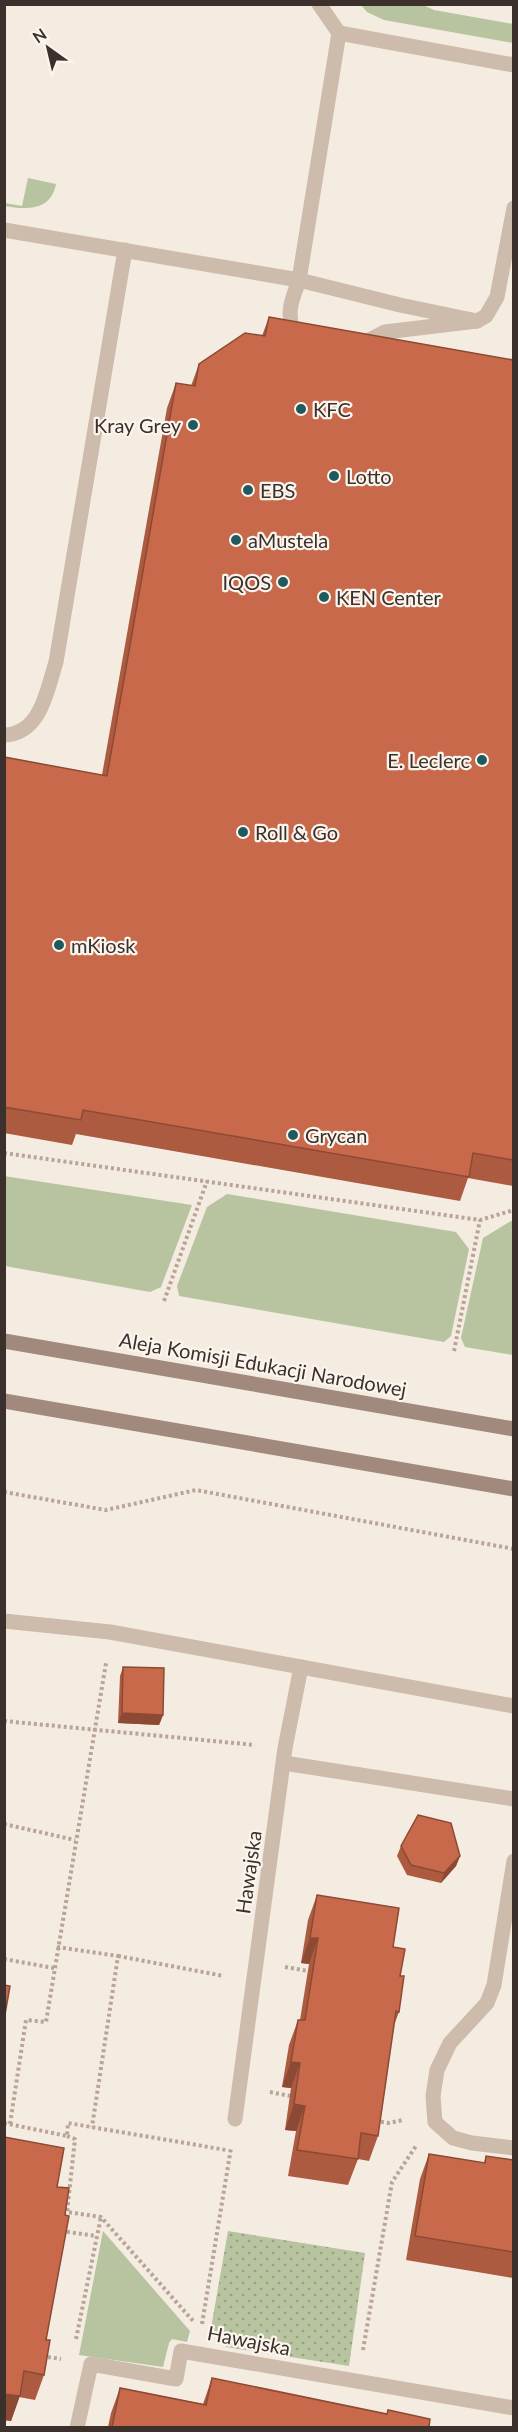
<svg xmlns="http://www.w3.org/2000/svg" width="518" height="2432" font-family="Lato,sans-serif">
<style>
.grass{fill:#b8c4a0}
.park{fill:url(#park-dots)}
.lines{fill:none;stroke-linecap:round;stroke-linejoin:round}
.path{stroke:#b9a596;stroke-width:4;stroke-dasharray:3 3;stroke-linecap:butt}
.lane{stroke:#cdbbac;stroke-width:15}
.street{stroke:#cdbbac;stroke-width:15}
.secondary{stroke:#a18a7d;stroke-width:15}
.wall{fill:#ac5a40}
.shaded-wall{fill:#8c4a34}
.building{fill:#c8694b;stroke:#8c4a34;stroke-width:1.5}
.poi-dot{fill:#1f5a5e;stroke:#fbf5ee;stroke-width:2}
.labels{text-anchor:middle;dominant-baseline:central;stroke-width:4.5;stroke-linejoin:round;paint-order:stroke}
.poi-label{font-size:20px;fill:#3b302b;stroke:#fbf5ee;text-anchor:start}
.street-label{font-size:20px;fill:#3b302b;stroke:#fbf5ee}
</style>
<defs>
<pattern id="park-dots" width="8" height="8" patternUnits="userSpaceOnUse" patternTransform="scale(1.5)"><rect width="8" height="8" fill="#b8c4a0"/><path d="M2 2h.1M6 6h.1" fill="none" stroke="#97a083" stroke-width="1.8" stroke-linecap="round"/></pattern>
</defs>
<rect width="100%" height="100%" fill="#f4ebe1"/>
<g class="grass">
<polygon points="361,5 423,5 434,10 513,24 513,43 384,20 367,12"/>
<path d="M28 178 56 184C51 211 26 210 5 206V203L22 206Z"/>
<polygon points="4,1176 192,1205 161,1287 150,1292 5,1266"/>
<polygon points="227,1194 456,1232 469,1249 451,1336 444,1342 179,1296 177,1286 207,1207"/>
<polygon points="511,1221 514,1221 513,1355 465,1347 461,1338 483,1238"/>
<polygon points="103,2231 190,2331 187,2342 172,2339 169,2343 163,2367 79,2355"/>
</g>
<polygon class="park" points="228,2231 365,2253 349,2366 226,2347 211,2328"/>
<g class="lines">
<g class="path">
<polyline points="4,1153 480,1220 514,1210"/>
<polyline points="164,1301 207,1181"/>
<polyline points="454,1351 480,1220"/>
<polyline points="4,1492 106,1510 196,1490 514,1549"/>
<polyline points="4,1721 255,1745"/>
<polyline points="4,1824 75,1840"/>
<polyline points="57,1947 118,1956 92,2127"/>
<polyline points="118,1956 224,1976"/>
<polyline points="4,1959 54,1968"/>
<polyline points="285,1967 308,1971"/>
<polyline points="270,2092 290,2096"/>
<polyline points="375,2121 389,2123 403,2120"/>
<polyline points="4,2123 67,2136 68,2123 226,2150"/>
<polyline points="10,2124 26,2020 46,2022 106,1663"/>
<polyline points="67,2136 75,2139 67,2212 101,2217 194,2322"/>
<polyline points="61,2231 96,2236"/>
<polyline points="202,2324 231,2148"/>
<polyline points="76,2339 101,2217"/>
<polyline points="363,2350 392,2182 416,2146"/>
<polyline points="42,2356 61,2359"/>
</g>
<g class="lane">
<polyline points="339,33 514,65"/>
<polyline points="4,230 299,280 339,33 319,4"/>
<path d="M302 335 293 330C286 310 293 298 299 280L400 305 477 321 486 316 497 297 514 208"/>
<polyline points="356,344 364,343 385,332 477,321"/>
<path d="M4 735C41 734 47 690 56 662L125 250"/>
</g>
<g class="street">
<polyline points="4,1621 110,1632 514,1706"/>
<polyline points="284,1763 514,1799"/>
<polyline points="514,1861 494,1985 487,2003 450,2043 437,2070 433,2096 435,2122 453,2138 472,2143 514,2148"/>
<polyline points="235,2119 285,1748 301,1667"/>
<polyline points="77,2428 91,2364 176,2379 181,2351 514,2408"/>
</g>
<g class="secondary">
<polyline points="4,1341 514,1429"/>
<polyline points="4,1401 514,1489"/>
</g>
</g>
<g class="wall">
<polygon points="269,317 513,360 513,1186 468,1178 460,1201 76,1134 72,1145 4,1133 4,757 102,775 167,408 176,383 191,386 199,364 262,336"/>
<polygon points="123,1667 163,1715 159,1725 118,1723 120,1676"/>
<polygon points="401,1846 460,1856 456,1866 441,1883 407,1875 397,1856"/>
<polygon points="317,1895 393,1947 400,1976 399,2012 394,2025 378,2136 369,2161 358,2159 348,2185 288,2176 296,2131 285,2130 291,2088 282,2087 289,2045 298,2020 300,2020 309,1964 301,1963 308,1920"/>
<polygon points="4,2137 57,2187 44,2375 35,2400 19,2397 11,2421 4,2420"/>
<polygon points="429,2154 484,2163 486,2156 513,2160 513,2278 406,2260 420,2179"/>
<polygon points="212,2378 387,2414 388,2410 429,2427 108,2427 111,2413 120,2388 203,2404"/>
</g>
<g class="shaded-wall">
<polygon points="122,1713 163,1715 159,1725 118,1723"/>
<polygon points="460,1856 456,1866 441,1883 444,1873"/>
<polygon points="310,1938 318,1938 309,1964 301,1963"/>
<polygon points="291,2062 300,2063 291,2088 282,2087"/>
<polygon points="294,2104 305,2106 296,2131 285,2130"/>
<polygon points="4,2394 20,2396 11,2421 4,2420"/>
</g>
<g class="building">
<polygon points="269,317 513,360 513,1160 473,1153 469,1177 83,1110 81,1120 4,1107 4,757 107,776 176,383 195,386 199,364 245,333 265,336"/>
<polygon points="123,1667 164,1668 163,1715 122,1713"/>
<polygon points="418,1815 451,1823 460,1856 444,1873 411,1865 401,1846"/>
<polygon points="317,1895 399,1908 393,1947 405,1949 400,1976 404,1976 399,2012 396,2011 378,2136 361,2133 358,2159 297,2150 305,2106 294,2104 300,2063 291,2062 298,2020 305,2020 318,1938 310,1938"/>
<polygon points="4,1985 10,1986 4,2020"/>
<polygon points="4,2137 64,2148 57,2187 69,2188 65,2215 69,2216 46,2340 50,2340 44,2375 24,2371 20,2396 4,2394"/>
<polygon points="429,2154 485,2163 486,2156 513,2160 513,2252 415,2236"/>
<polygon points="212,2378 387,2414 388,2410 430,2419 429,2427 112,2427 120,2388 206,2405"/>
</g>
<g class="poi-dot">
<circle cx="301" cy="409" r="6"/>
<circle cx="193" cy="425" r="6"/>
<circle cx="334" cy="476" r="6"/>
<circle cx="248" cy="490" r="6"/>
<circle cx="236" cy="540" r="6"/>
<circle cx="283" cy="582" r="6"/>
<circle cx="324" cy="597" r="6"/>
<circle cx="482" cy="760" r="6"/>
<circle cx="243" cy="832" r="6"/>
<circle cx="59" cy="945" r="6"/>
<circle cx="293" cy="1135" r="6"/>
</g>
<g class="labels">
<g class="poi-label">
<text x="313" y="409">KFC</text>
<text x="181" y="425" text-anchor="end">Kray Grey</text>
<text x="346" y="476">Lotto</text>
<text x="260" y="490">EBS</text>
<text x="248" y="540">aMustela</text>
<text x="271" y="582" text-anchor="end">IQOS</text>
<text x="336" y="597">KEN Center</text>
<text x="470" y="760" text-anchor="end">E. Leclerc</text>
<text x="255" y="832">Roll &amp; Go</text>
<text x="71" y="945">mKiosk</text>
<text x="305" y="1135">Grycan</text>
</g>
<g class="street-label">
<text transform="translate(263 1364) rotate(10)">Aleja Komisji Edukacji Narodowej</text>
<text transform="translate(248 1872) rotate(-82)">Hawajska</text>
<text transform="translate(249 2340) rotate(11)">Hawajska</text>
</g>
</g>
<rect width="518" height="2432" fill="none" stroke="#3b302b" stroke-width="12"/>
<g transform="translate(48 48) rotate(326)" stroke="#fbf5ee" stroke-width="4.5" paint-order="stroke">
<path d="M0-4.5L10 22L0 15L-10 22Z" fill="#3b302b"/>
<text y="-9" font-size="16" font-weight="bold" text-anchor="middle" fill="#3b302b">N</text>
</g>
</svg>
